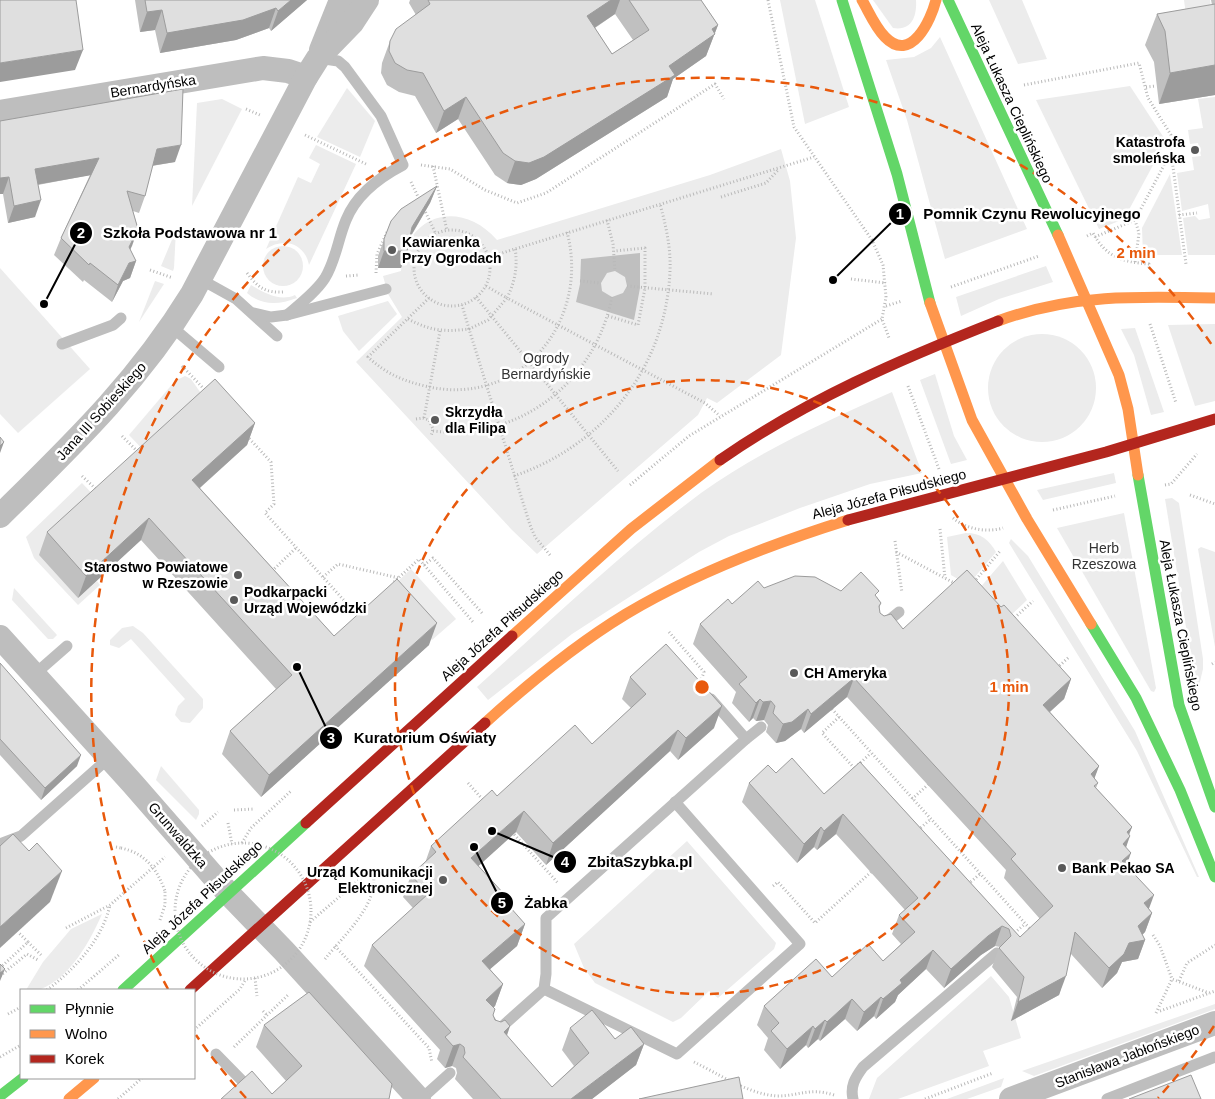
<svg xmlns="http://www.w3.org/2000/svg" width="1215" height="1099" font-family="Helvetica,sans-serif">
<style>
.green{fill:#ececec}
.water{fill:#bfbfbf;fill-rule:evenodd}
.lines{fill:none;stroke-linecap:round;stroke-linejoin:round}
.path{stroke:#b9b9b9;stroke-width:3;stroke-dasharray:1 2.5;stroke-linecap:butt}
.lane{stroke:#bebebe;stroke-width:11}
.street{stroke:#bebebe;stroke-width:24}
.fast{stroke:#63d668;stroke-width:11}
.slow{stroke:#ff974d;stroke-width:11}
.jam{stroke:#b3261e;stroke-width:11}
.path-bridge{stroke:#b9b9b9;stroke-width:3;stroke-dasharray:1 2.5;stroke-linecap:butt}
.wall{fill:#c0c0c0;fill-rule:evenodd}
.shaded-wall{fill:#9c9c9c}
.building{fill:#dfdfdf;stroke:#9c9c9c}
.ring{fill:none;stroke:#e8590c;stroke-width:2.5;stroke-dasharray:9 6}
.poi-dot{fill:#595959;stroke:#fff;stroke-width:2}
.labels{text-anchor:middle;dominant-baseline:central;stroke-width:5;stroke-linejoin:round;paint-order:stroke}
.street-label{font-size:14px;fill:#000;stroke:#fff}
.poi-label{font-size:14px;font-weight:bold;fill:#000;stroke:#fff;text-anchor:start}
.park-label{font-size:14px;fill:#333;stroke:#fff}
.centre{fill:#e8590c;stroke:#fff;stroke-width:2.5}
.ring-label{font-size:15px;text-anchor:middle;font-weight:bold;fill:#e8590c;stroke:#fff;stroke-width:5;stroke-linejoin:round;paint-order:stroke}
.leader{fill:none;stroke:#000;stroke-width:2}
.callout-dot{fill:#000;stroke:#fff;stroke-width:2}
.mark-label{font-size:15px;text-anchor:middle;font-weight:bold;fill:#fff}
.callout-label{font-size:15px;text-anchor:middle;font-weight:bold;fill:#000;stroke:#fff;stroke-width:5;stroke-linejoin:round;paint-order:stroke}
</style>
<rect width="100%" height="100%" fill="#fff"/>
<g class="green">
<polygon points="780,0 815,0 849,107 805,124"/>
<path d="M873 0H916C917 16 912 31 893 28Z"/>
<polygon points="989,0 1022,0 1047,59 1018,64"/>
<polygon points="1184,0 1210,0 1214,31 1187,23"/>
<polygon points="940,37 1027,229 945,259 907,120 886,60 914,57 931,48"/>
<polygon points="1130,86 1166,141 1124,219 1099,229 1036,100"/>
<polygon points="347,88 375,121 360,157 317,137"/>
<polygon points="1215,97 1215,255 1188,255 1183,218 1195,216 1199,220 1210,218 1208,204 1182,211 1177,173 1194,170 1192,157 1201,156 1198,143 1190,144 1188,130 1203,128 1198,99"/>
<polygon points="222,99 242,109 192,206 197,103"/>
<path d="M316 145 356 164 309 265C305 243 283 237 266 249L298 177 311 183 320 164 309 158Z"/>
<path d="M781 149 790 181 796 238 781 355 717 403 707 398 698 415 537 554 512 530 356 362 402 317 388 294 383 276 401 271C405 214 460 198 497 240L710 175Z"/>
<polygon points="1170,174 1182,255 1143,255 1142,228"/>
<polygon points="176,230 174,268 173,271 161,266"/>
<circle cx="283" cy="266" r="20"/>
<polygon points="1046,266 1053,282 999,299 961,316 956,297"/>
<polygon points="0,268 90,369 18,433 0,414"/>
<polygon points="155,281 164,284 139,322"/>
<path d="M251 285C264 293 280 302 295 295L297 298C279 305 262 306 247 293Z"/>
<polygon points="388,301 397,314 359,351 343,331 338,316"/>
<polygon points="1215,324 1215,401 1195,406 1168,325"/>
<polygon points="1135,328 1164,412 1151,415 1134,355 1121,329"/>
<circle cx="1042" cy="388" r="54"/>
<polygon points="935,374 954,436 967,460 951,464 920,380"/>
<polygon points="185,376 191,379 207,402 149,456 129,435 175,381"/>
<path d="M892 392 922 473 870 484 800 508 729 536 699 552 572 634 488 700 477 687C550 621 622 552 701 493 759 451 827 421 892 392Z"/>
<polygon points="1114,473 1116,483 1043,500 1037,490"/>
<polygon points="82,483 99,501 78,598 97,581 100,585 78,605 34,558 26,537"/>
<polygon points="1172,498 1179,503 1203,659 1203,669 1197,694 1165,499"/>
<polygon points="1124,513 1156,688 1154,692 1151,691 1057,528"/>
<path d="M966 533C981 533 989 540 996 552L968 585 951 575 947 537Z"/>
<polygon points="1011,539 1028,556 1135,731 1199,877 1197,877 1137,751 1009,543"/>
<polygon points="1201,547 1215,552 1215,647 1198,549"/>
<polygon points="1003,561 1027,600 1006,620 978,590"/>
<polygon points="411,569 456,619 432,640 392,596 328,647"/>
<polygon points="14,588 57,635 53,639 48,639 12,600"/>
<polygon points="133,626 143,633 203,699 203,708 190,723 181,722 175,715 178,706 185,699 131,639 119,648 110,645 110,640 122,628"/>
<polygon points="161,766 199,810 199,814 196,820 156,780"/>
<polygon points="687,841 776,943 774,949 718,998 709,991 681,1018 673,1022 595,983 584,968 574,944"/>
<path d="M102 914C90 941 71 977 41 989 37 991 30 990 26 990L43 962 71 929Z"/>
<polygon points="991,976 1009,997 1021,1038 983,1051 989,1066 898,1099 869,1099 877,1078"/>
<polygon points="1215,1004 1215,1009 1034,1076 1022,1071"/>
<polygon points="1004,1078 1001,1087 967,1099 947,1099"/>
</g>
<path class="water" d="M640 253V288L634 320 576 302 580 284 581 259ZM615 271 625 277 627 286 623 293 612 297 602 291 601 283 607 273Z"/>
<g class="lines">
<g class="path">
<polyline points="768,0 794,127 872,240 883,265 886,297 882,319 889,338"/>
<polyline points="1024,85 1139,63 1148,98 1171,135 1171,152 1186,264"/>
<polyline points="1146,87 1156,86"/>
<polyline points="246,109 260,115"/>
<polyline points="305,135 368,165"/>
<polyline points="421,165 450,169 485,190 517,203 546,193 715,84 724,99"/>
<polyline points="433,166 447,231"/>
<polyline points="411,182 420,201"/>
<polyline points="721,197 766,183 779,169"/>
<polyline points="424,209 436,234"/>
<polyline points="1179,215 1197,213"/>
<polyline points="607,220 613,244 615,271"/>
<polyline points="1135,220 1139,233 1135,263"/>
<circle cx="452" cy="268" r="38"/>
<path d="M1087 236 1093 233C1106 257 1122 262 1149 264V270"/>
<polyline points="1095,237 1135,220 1171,152"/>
<polyline points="489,257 814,157"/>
<polyline points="150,270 173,278"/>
<path d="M247 273C258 288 266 293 284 292"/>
<polyline points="376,273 377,254 388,230"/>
<polyline points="346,276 359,275"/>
<polyline points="851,279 886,283"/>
<polyline points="580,281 601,283"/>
<path d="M486 286 507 298C515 282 518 266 515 248"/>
<polyline points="627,286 714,294"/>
<polyline points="951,287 1039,256"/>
<polyline points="476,297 618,471"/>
<path d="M429 298 368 357C385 373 403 381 425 386 519 409 591 322 567 232"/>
<polyline points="886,306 902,301"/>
<polyline points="608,316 638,325 645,288 645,248 614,251"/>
<path d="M408 319C431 331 444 332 469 329L462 305"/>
<polyline points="1150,324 1176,403"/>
<polyline points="182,366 206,391"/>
<polyline points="908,386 939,469"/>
<polyline points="424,418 440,331"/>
<polyline points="416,419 423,418 429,420 433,429 431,436"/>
<path d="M433 431C520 441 595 382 612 297"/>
<polyline points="122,436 138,452 136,453"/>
<polyline points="247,436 271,462 274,504 265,513 359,617"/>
<polyline points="82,476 97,490"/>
<path d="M514 476C604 445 666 367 670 271 671 248 666 226 660 204"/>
<polyline points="630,485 689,436 882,319"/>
<polyline points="1165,485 1171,484 1197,454"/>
<polyline points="1190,495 1215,504"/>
<polyline points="1053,510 1115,496"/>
<path d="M953 518C966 529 986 533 1003 528"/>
<polyline points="940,529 945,578"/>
<polyline points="895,541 902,593"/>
<polyline points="896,552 956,584"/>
<polyline points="550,555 535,537 530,525 469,329 488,320 507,298 705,403 720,416"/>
<polyline points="424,565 433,558 483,614"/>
<polyline points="272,571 296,548"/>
<polyline points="323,577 338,564 399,578"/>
<polyline points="394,582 419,559 473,622"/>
<polyline points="974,582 1001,550"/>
<polyline points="1012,620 1033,601"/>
<polyline points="669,632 704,672 700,683"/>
<polyline points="1212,664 1215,662"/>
<polyline points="1057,668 1069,657"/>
<polyline points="832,709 1031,930"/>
<polyline points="839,717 822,733 856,770"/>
<polyline points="858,765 871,753"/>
<polyline points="468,783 484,801"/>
<polyline points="912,799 931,782"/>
<polyline points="234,810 255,809"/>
<polyline points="228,823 232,844"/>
<polyline points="202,826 218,812"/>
<polyline points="918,830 931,819"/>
<polyline points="512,832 558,883"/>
<polyline points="242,843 251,828 292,790"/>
<polyline points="116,847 121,848"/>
<polyline points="968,884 980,874"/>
<polyline points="773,886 778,882 815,923 871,872"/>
<polyline points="160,920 165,905 165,891"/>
<polyline points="310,922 367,873"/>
<polyline points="66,928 110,905 165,857"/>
<polyline points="1012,935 1025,924"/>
<polyline points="1153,935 1160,946 1172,979 1209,993"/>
<polyline points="28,942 41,955"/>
<polyline points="335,946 429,1048 432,1063"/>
<path d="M325 959C343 936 383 901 372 869"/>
<polyline points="0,968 28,942 18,932"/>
<polyline points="0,976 27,954 38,960"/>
<polyline points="255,978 257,996"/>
<polyline points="1179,981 1187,963 1215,945"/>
<path d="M47 990C75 969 102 940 110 905"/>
<polyline points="78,990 120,954"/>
<polyline points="263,1011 267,1015"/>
<polyline points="1160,1011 1215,991"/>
<polyline points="1156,1013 1172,979"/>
<polyline points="8,1014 21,1007"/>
<polyline points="194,1030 240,989 246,979"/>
<polyline points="234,1047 289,994"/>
<polyline points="0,1057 21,1045"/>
<path d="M694 1062C719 1074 748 1094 777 1096 800 1096 809 1087 834 1095"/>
<polyline points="118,1099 142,1078"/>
<polyline points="925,1099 993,1073"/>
</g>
<g class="lane">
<polyline points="200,279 236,299 277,336"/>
<polyline points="254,313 271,317 287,315 386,289"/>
<path d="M287 315C300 304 316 292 325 278 336 260 338 239 346 220 356 195 380 177 403 165L381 116 345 67 338 61 318 58"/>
<polyline points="172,327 219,367"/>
<polyline points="62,344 113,325 121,318"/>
<polyline points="883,625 899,612"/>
<polyline points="35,674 67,646"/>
<polyline points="746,739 761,727"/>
<polyline points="0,844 21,836 110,757"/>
<polyline points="544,989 677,1054 800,944 675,802"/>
<polyline points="497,1031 544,989 546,974 546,918 746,739 711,699"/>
<polyline points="216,1054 260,1099"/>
<polyline points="421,1099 450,1073"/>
<path d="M853 1099C850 1086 855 1078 863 1067L997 953"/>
<polyline points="1107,1099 1215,1057"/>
</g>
<g class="street">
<polyline points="321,50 341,0"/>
<polyline points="0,112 263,68 288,71 306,77"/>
<path d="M0 516C73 444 138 382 192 294L306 77 318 58 352 23 367 0"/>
<polyline points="0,637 133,784 228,893 284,951 419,1099"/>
<polyline points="1011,1099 1215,1023"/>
</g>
<g class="fast">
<polyline points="842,0 897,174 930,303"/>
<polyline points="948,0 1058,235"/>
<polyline points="1138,475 1179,705 1215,807"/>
<polyline points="1091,624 1136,698 1180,790 1215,877"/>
<polyline points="123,990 306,823"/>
<polyline points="0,1096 23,1078"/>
</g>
<g class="slow">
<path d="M862 0C869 12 875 27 885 37 911 64 931 20 936 0"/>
<polyline points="1058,235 1119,375 1128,409 1138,475"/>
<polyline points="930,303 972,420 1027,519 1091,624"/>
<path d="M998 321C1071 294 1139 296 1215 298"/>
<polyline points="512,636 631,529 720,460"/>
<path d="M485 723C529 683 575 645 626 614 695 573 771 544 848 520"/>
<polyline points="69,1099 94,1078"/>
</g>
<g class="jam">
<path d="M720 460C806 400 901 359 998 321"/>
<polyline points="848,520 1106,452 1215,419"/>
<polyline points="306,823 512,636"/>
<polyline points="190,990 485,723"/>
</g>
<g class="path-bridge">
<circle cx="243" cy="911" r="68"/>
<path d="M121 848C145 853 157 869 165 891"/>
</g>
</g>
<g class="wall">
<polygon points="135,0 307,0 271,31 269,28 236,40 160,53 155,30 140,32"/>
<path d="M410 0H701L718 25 706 56 673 79 667 97 536 179 521 185 507 183 495 175 458 119 436 133 415 96 399 92 387 85 381 73 382 63 390 41 416 15 409 3ZM615 14 633 40 612 54 595 28Z"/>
<polygon points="1211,0 1215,0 1215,95 1159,104 1154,62 1145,45 1157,14 1212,5"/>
<polygon points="0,121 175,162 152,166 145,196 139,213 133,211 138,229 130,249 136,261 130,278 123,281 112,302 84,280 83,282 54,255 61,238 90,175 38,185 35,217 8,223 3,194"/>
<polygon points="437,186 430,203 410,238 407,251 401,268 378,268 378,256 391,221"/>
<polygon points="255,423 247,445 200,488 334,636 429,645 261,797 222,754 230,731 276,689 141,540 78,598 39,555 47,532"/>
<polygon points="764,588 877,597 881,603 879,609 880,613 903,629 1001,607 1071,679 1064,699 1050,712 1099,766 1094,778 1098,783 1096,788 1132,827 1129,835 1126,847 1127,866 1149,909 1152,913 1145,932 1142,935 1145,940 1138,959 1122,962 1117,973 1102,988 1071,954 1059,995 1011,1021 1017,997 992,967 999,948 1000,947 995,946 981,955 944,988 926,969 898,995 895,1002 876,1019 874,1016 857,1031 845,1019 820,1041 818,1039 808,1048 806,1045 780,1069 764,1050 768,1038 757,1025 764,1006 832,977 883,961 901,944 892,934 899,915 905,910 836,834 817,850 814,847 797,863 742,802 749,783 776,773 824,794 860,762 1020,937 1040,919 1004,878 1006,870 847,697 804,733 801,729 785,741 776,743 766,732 768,725 764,720 756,721 753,718 749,722 732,703 736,692 693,644 700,624 732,604"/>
<polygon points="0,663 77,766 41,800 0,755"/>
<polygon points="630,677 714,728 678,760 670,751 546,865 516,832 478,866 503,900 525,924 517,946 490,969 503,984 495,1006 494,1007 493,1015 507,1036 552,1087 574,1066 562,1050 570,1028 615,1039 644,1044 636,1065 592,1099 473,1099 455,1079 457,1073 456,1068 452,1066 445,1068 437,1059 440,1050 364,966 372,945 413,908 403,897 411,875 425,863 431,846 497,796 592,744 631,708 622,699"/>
<polygon points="264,1025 389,1099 272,1094 286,1081 256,1047"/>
</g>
<g class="shaded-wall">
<polygon points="291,0 307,0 271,31 278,11"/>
<polygon points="611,0 620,0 615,14 579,38 587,16"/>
<polygon points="276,8 269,28 236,40 160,53 167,33"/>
<polygon points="162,10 155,30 140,32 147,12"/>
<polygon points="718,25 706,56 673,79 667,97 536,179 521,185 507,183 515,161 669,66 712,29"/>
<polygon points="83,50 75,70 0,82 0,63"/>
<polygon points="1215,65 1215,95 1159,104 1170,73"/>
<polygon points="466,97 458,119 436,133 444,111"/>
<polygon points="181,145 175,162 150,166 157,149"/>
<polygon points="99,158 92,175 29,186 35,169"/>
<polygon points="9,177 3,194 0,194 0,178"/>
<polygon points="437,186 430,203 406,244 412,227"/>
<polygon points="41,200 35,217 8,223 14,206"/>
<polygon points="138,229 132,246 123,264 129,247"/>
<polygon points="384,251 407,251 401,268 378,268"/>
<polygon points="136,261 130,278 123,281 112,302 118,285 129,263"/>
<polygon points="255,423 247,445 184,502 192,480"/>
<polygon points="4,442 0,453 0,446"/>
<polygon points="149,518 141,540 78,598 86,576"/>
<polygon points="437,623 429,645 261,797 269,775"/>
<polygon points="854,678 847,697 804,733 811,714"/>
<polygon points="1071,679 1064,699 1036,724 1043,705"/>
<polygon points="760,699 753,718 749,722 756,703"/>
<polygon points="771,701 764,720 756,721 763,702"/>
<polygon points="722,706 714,728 678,760 686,738"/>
<polygon points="808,709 801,729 785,741 776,743 783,724"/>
<polygon points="678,730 670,751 546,865 553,843"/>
<polygon points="81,755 77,766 41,800 45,788"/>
<polygon points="1099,766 1092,785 1091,774"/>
<polygon points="524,811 516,832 463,880 471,858"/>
<polygon points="843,814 836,834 817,850 824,831"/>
<polygon points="821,827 814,847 797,863 804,844"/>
<polygon points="1132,827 1127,839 1130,836 1123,856 1116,863 1127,832"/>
<polygon points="1131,853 1124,872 1122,861"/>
<polygon points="62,871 50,902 0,948 0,927"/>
<polygon points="1154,895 1147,914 1144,903"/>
<polygon points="1152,913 1145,932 1135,942 1145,940 1138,959 1122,962 1117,973 1102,988 1109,968 1129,943 1138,926"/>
<polygon points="525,924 517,946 474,983 482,961"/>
<polygon points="1002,926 995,946 981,955 944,988 951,969 988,936"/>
<polygon points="933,950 926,969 898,995 895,1002 876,1019 883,999 900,980"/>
<polygon points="5,969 0,981 0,973"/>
<polygon points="1066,976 1059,995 1011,1021 1018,1002"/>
<polygon points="503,984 495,1006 478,1021 486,1000"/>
<polygon points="881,997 874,1016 857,1031 864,1012"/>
<polygon points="852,999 845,1019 820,1041 827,1022"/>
<polygon points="825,1020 818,1039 808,1048 815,1029"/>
<polygon points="510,1026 503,1048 504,1032"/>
<polygon points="813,1026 806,1045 780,1069 787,1049"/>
<polygon points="460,1044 452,1066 445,1068 453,1046"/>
<polygon points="644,1044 636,1065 592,1099 571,1099"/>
</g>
<g class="building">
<polygon points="0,0 76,0 83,50 0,63"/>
<polygon points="145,0 291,0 278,11 276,8 243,20 167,33 162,10 147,12"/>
<polygon points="428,0 611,0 587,16 612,54 649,30 629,0 701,0 718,25 712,29 715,34 669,66 675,75 544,157 529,163 515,161 503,153 466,97 444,111 423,73 407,70 395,63 389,51 390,41 396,29 430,4"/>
<polygon points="1215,4 1215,65 1170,73 1165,31 1157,14"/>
<polygon points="183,89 181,145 157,149 145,196 127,191 138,229 129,247 136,261 129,263 118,285 90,263 89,265 61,238 99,158 35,169 41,200 14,206 9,177 0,178 0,121"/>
<polygon points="437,186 412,227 407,251 384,251 384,239 391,221 401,209"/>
<polygon points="215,379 255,423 192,480 334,636 397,579 437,623 269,775 230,731 292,675 149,518 86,576 47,532"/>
<polygon points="0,437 4,442 0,446"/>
<polygon points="967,570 1001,607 1004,605 1071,679 1043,705 1099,766 1091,774 1098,783 1094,786 1132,827 1127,832 1130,836 1123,844 1131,853 1122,861 1154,895 1144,903 1152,913 1138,926 1145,940 1129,943 1124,954 1109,968 1075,932 1066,976 1018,1002 1024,977 999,948 1011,936 1009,929 1002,926 988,936 951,969 933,950 900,980 902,983 883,999 881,997 864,1012 852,999 827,1022 825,1020 815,1029 813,1026 787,1049 771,1031 779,1023 764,1006 816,959 832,977 868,944 883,961 915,932 899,915 918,898 843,814 824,831 821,827 804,844 749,783 768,765 776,773 792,758 824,794 860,762 1020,937 1053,906 1011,859 1016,854 854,678 811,714 808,709 792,722 783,724 773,713 775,706 771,701 763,702 760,699 756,703 739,684 747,677 700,624 728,599 732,604 758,581 764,588 795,576 815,577 841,591 861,572 879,591 875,595 881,603 879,606 880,613 884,616 891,614 903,629"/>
<polygon points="666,644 722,706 686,738 678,730 553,843 524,811 471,858 505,895 502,898 525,924 482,961 503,984 486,1000 495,1009 493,1015 495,1020 501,1022 505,1020 510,1026 504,1032 552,1087 589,1053 570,1028 592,1010 615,1039 631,1027 644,1044 571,1099 501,1099 463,1057 465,1053 464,1047 460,1044 453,1046 445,1037 451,1032 372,945 428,894 411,875 436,852 431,846 492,790 497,796 575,725 592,744 646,694 630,677"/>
<polygon points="0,663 81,755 45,788 0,739"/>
<polygon points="13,834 29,851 37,843 62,871 0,927 0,846"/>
<polygon points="0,964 5,969 0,973"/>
<polygon points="309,992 392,1084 389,1099 221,1099 252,1071 272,1094 302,1066 264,1025"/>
<polygon points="1191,1075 1201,1099 1129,1099"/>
<polygon points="739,1077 743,1099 639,1099"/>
</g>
<g class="ring">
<circle cx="702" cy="687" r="307"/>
<path d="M1214 1026A614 614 0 0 1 1158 1098M246 1098A614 614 0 0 1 196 1035M168 989A614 614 0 0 1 1214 348"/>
</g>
<g class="poi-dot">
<circle cx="1195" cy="150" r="5"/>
<circle cx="392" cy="250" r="5"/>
<circle cx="435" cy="420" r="5"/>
<circle cx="238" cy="575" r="5"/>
<circle cx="234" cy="600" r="5"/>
<circle cx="794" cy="673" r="5"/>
<circle cx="1062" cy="868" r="5"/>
<circle cx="443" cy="880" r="5"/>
</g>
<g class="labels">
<g class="street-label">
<text transform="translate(153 86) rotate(-9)">Bernardyńska</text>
<text transform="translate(1012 103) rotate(65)">Aleja Łukasza Cieplińskiego</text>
<text transform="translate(101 411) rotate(-48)">Jana III Sobieskiego</text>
<text transform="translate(889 494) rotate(-15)">Aleja Józefa Piłsudskiego</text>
<text transform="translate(502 625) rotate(-42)">Aleja Józefa Piłsudskiego</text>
<text transform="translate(1181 625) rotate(79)">Aleja Łukasza Cieplińskiego</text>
<text transform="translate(178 835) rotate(49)">Grunwaldzka</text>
<text transform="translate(202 897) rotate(-43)">Aleja Józefa Piłsudskiego</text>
<text transform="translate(1127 1056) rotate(-21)">Stanisława Jabłońskiego</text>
</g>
<g class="poi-label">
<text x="1185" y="142" text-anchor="end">Katastrofa<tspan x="1185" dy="16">smoleńska</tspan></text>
<text x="402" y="242">Kawiarenka<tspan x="402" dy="16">Przy Ogrodach</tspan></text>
<text x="445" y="412">Skrzydła<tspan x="445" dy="16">dla Filipa</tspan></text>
<text x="228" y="567" text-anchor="end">Starostwo Powiatowe<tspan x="228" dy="16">w Rzeszowie</tspan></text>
<text x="244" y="592">Podkarpacki<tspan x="244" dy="16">Urząd Wojewódzki</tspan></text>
<text x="804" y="673">CH Ameryka</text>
<text x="1072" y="868">Bank Pekao SA</text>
<text x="433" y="872" text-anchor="end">Urząd Komunikacji<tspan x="433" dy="16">Elektronicznej</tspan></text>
</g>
<g class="park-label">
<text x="546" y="358">Ogrody<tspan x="546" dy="16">Bernardyńskie</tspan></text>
<text x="1104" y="548">Herb<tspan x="1104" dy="16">Rzeszowa</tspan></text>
</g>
</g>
<circle cx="702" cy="687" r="8" class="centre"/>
<g class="ring-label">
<text x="1136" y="258">2 min</text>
<text x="1009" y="692">1 min</text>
</g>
<path class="leader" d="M833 280L900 214M44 304L81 233M297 667L331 738M492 831L565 862M474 847L502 903"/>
<g class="callout-dot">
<circle cx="833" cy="280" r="5"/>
<circle cx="44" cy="304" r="5"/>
<circle cx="297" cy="667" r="5"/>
<circle cx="492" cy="831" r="5"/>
<circle cx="474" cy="847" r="5"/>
<circle cx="900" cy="214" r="12"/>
<circle cx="81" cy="233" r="12"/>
<circle cx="331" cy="738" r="12"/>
<circle cx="565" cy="862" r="12"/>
<circle cx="502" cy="903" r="12"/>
</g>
<g class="mark-label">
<text x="900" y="219">1</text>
<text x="81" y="238">2</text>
<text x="331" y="743">3</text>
<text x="565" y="867">4</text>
<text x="502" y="908">5</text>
</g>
<g class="callout-label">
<text x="1032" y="219">Pomnik Czynu Rewolucyjnego</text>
<text x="190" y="238">Szkoła Podstawowa nr 1</text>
<text x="425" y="743">Kuratorium Oświaty</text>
<text x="640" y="867">ZbitaSzybka.pl</text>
<text x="546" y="908">Żabka</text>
</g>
<rect x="20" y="989" width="175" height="90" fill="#ffffff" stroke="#999999"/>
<rect x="30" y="1005" width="25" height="8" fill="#63d668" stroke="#999999"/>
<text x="65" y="1014" font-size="15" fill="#000000">Płynnie</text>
<rect x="30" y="1030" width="25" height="8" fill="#ff974d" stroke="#999999"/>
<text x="65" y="1039" font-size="15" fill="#000000">Wolno</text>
<rect x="30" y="1055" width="25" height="8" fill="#b3261e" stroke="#999999"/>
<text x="65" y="1064" font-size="15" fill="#000000">Korek</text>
</svg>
